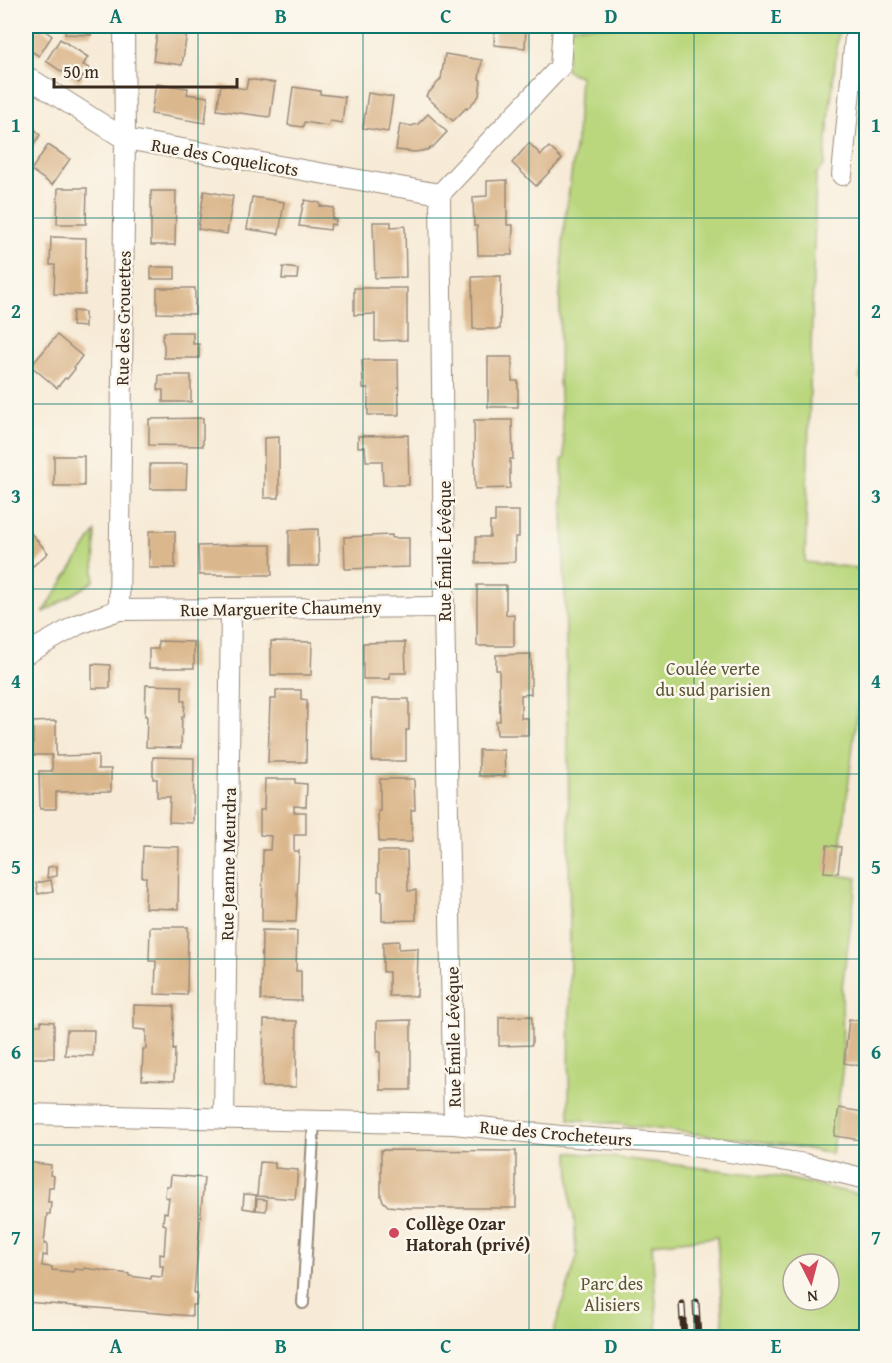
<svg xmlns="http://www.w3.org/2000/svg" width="892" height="1363" font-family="'Gentium Book Plus',serif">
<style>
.green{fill:#bad77d;stroke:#7a804e;stroke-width:1.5;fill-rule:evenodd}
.building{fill:#dbb78d}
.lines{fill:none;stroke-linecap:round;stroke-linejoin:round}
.lane-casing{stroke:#998a7a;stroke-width:14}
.street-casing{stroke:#998a7a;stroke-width:22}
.lane{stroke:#fff;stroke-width:10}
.street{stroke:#fff;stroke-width:20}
.rail-casing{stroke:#3b2a1e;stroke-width:7}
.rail{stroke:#fbf7ec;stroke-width:4.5;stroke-dasharray:14;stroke-linecap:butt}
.grid{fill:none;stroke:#0f766e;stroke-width:1.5;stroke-opacity:0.55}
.poi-dot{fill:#d1495b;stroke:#fbf7ec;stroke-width:2}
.labels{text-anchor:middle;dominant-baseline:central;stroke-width:5;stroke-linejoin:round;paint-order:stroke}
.street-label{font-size:18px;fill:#3b2a1e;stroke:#fbf7ec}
.park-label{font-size:18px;fill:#5b5536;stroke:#fbf7ec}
.poi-label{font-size:18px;font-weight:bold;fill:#3b2a1e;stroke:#fbf7ec;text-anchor:start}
.neatline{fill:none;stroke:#0f766e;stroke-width:2}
.grid-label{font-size:20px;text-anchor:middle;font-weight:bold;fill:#0f766e}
</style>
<rect width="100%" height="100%" fill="#fbf7ec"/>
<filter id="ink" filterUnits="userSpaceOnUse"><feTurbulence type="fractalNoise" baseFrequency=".0167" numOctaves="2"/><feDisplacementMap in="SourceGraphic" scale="12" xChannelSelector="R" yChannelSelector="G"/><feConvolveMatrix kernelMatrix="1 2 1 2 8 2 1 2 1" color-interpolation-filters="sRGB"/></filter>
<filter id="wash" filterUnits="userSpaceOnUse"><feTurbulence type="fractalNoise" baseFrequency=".008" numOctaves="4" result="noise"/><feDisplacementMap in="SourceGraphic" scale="24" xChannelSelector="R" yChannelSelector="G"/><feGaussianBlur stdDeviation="1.35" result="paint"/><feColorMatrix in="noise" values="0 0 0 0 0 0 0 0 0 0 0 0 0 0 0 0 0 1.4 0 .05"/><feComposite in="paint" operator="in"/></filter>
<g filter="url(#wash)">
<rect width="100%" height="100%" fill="#f7ebd7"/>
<g class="green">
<polygon points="570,26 839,26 824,166 816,174 805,562 866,569 866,633 838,875 857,878 842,988 843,1064 832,1154 793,1146 609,1123 569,1119 570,946 568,734 562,459 565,458 559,381 560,297 564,225 577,134 580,76 573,74 566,70"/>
<polygon points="95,532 94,581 43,613"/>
<path d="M569 1152 785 1178 866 1196V1337H724L717 1237 652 1244 658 1337H552L578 1254 576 1253 574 1215 571 1208ZM793 1264H829V1300H793Z"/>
</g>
<g id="blocks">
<g class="building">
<polygon points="26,26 31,26 39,30 41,28 52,36 39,56 26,48"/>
<polygon points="66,26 94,26 94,31 91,33 91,35 65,34"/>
<polygon points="158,26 188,26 182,65 153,61"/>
<polygon points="495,26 526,26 525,48 494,45"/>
<polygon points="60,39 88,57 83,65 89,68 79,83 46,61"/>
<polygon points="445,54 482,60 479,79 481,80 479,96 467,109 466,108 453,121 426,96 441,79"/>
<polygon points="248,79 275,83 270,117 217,110 221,85 246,89"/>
<polygon points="156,84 188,88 187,94 208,97 205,123 151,114"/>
<polygon points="293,87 320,91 320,94 345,97 342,123 330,121 328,126 304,122 303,127 288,125"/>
<polygon points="368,93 393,97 388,132 363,128"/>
<polygon points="428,114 447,132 433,147 427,150 415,152 396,150 400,124 411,126 418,124"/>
<polygon points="26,126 34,128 40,135 26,158"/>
<polygon points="529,143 541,155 549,147 562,159 536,186 512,163"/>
<polygon points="48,145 70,159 52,185 31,170"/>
<polygon points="507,180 507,225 513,225 512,255 478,255 477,226 474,226 473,197 487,196 487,181"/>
<polygon points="58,188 87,188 86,224 57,224"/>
<polygon points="151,191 176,191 175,245 151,245"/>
<polygon points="204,191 233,196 227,234 198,229"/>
<polygon points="252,197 284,202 279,234 247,229"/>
<polygon points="305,200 320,203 320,206 334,208 332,219 336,220 335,225 331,224 330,230 299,226 303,204 304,204"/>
<polygon points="373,222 391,222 391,227 405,226 406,277 375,278"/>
<polygon points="51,237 86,238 85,295 54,294 55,265 50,265"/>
<polygon points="151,266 153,266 153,267 175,267 175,279 151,279"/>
<polygon points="283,267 298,269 297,279 282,279"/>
<polygon points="501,276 500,329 473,329 472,277"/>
<polygon points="157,288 195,288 195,314 157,313"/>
<polygon points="354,288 407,288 407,340 375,341 375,314 354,315"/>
<polygon points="73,311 85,312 85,327 72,326"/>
<polygon points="164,332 193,332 193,344 199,344 199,358 164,358 164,345 162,339"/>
<polygon points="57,335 82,356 74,367 75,369 67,379 65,378 57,388 31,366"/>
<polygon points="488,357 512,357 512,381 518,381 518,407 488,407"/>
<polygon points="362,360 398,360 399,415 368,415 368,388 363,388"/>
<polygon points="862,361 866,361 866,381 858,379"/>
<polygon points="159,375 191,375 191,402 163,402 163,390 158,390"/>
<polygon points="203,418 203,446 149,445 149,419"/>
<polygon points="474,420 512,420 513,459 510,459 510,488 475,489"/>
<polygon points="408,435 409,485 383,485 382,461 366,461 365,447 358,447 358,436"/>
<polygon points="279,437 279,498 264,498 264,438"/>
<rect x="54" y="456" width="30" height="30"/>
<polygon points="150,464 187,464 186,489 150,489"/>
<polygon points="495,511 519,511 519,537 515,537 515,562 476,563 476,537 490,537 490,522 495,522"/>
<polygon points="318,529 319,566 289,566 289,530"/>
<polygon points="29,531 48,553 26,572 26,534"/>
<rect x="149" y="531" width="26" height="37"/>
<polygon points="392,535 392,538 409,538 409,567 345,569 344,537"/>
<polygon points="232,545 271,545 272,575 199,575 198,546"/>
<polygon points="477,585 506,585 506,615 514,614 514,646 477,646"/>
<polygon points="158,641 194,642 194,668 149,668 149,649 158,649"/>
<polygon points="271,641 312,642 311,675 271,675"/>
<polygon points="405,642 406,673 390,673 390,679 363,679 363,643"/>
<polygon points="531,654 531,694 521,695 521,718 528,718 528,735 497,735 496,721 500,721 499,670 496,670 496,655"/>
<polygon points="92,664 110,665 110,688 92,688"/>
<polygon points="146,685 182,686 182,701 185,701 184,717 182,717 181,748 146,747 147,716 145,716"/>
<polygon points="276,690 301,690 301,699 307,700 306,762 268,762 270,699 276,699"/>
<polygon points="372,699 409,699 409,730 406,730 406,761 372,761"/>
<polygon points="56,721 56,756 98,755 98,769 111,769 111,791 56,792 56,809 40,809 39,771 52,771 52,755 33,755 33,722"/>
<polygon points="479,750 504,750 505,776 479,776"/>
<polygon points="153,757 194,758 193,823 169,822 170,797 157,797 157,779 153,779"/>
<polygon points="265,779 295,779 295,783 307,784 306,807 294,806 294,812 306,812 306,835 294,835 294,851 299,851 296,922 262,921 263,850 270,850 271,836 260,835 260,810 264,810"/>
<polygon points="380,779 414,779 415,810 411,810 412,842 379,842 378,811 380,811"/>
<polygon points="827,845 841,847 838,873 824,872"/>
<polygon points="143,846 179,847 178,909 145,908 146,877 142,877"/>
<polygon points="378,851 407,851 408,891 416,890 416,920 382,921 382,891 378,891"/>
<polygon points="57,866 57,876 47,878 48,867"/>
<polygon points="51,880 53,891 38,894 36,883"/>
<polygon points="150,927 188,927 187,995 155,994 156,961 149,961"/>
<polygon points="262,930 297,931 296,971 301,971 301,1001 261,1000"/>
<polygon points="399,941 399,949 418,948 417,996 389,996 389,972 383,972 383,942"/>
<polygon points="134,1005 174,1006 173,1050 175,1049 174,1081 142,1080 143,1049 146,1049 146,1030 134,1029"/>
<polygon points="532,1016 532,1045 499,1046 499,1017"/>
<polygon points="849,1019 866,1022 866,1067 844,1063"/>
<polygon points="264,1020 297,1021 296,1087 262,1087"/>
<polygon points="411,1020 411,1090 380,1090 380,1052 377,1052 377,1021"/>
<polygon points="41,1021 54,1022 54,1058 26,1058 26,1025 41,1025"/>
<polygon points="67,1030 94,1030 93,1056 65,1055"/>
<polygon points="865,1099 866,1099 866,1137 860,1136 860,1140 834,1136 839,1108 863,1112"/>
<polygon points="381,1150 516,1151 516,1208 407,1208 388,1206 383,1201 381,1196"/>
<polygon points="26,1162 51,1165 50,1175 54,1176 53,1187 49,1187 48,1202 51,1202 50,1214 47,1214 44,1244 47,1244 47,1256 43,1255 42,1266 52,1267 52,1270 74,1272 74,1269 84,1270 84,1268 129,1274 129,1276 151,1279 151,1276 162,1277 163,1266 160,1266 160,1254 164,1255 166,1225 163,1224 164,1212 167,1213 169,1198 165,1197 166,1186 170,1186 171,1175 204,1178 194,1293 197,1294 196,1305 192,1305 192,1316 26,1302"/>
<polygon points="260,1162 275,1163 275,1168 298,1170 295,1199 257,1196"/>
<polygon points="244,1194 256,1195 255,1210 243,1208"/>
<polygon points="257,1199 267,1200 266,1211 256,1210"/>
</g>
</g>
</g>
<g filter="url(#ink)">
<use href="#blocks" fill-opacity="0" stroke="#998a7a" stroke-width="1.5"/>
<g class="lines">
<defs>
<polyline id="lane" points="303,1303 314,1121"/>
<g id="street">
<polyline points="26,76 125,139 440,194"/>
<polyline points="842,175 856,26"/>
<polyline points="119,610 125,139 124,26"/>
<polyline points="26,654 79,624 119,610 444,607"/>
<polyline points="26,1114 454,1124 560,1136 679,1144 805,1164 866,1179"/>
<polyline points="224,1119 231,609"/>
<polyline points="454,1124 444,607 444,572 440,194 560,67 563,26"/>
</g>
</defs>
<use href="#lane" class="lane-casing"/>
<use href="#street" class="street-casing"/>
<use href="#lane" class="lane"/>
<use href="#street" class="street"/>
<defs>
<g id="rail">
<polyline points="696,1302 698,1338"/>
<polyline points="682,1304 684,1338"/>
</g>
</defs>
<use href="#rail" class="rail-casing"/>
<use href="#rail" class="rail"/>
</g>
</g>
<path class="grid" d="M198 26V1338M363 26V1338M529 26V1338M694 26V1338M26 218H866M26 404H866M26 589H866M26 774H866M26 959H866M26 1145H866"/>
<circle class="poi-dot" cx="394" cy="1233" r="6"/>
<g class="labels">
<g class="street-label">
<text transform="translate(225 157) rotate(10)">Rue des Coquelicots</text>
<text transform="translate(123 318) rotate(-89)">Rue des Grouettes</text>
<text transform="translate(444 551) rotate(-90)">Rue Émile Lévêque</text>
<text transform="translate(281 608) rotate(-1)">Rue Marguerite Chaumeny</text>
<text transform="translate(228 864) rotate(-89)">Rue Jeanne Meurdra</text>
<text transform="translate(453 1037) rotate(-91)">Rue Émile Lévêque</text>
<text transform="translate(556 1133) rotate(5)">Rue des Crocheteurs</text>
</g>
<g class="park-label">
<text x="713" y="668">Coulée verte<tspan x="713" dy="21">du sud parisien</tspan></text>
<text x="612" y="1283">Parc des<tspan x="612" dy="21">Alisiers</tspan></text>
</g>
<g class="poi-label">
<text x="406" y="1223">Collège Ozar<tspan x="406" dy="21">Hatorah (privé)</tspan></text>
</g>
</g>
<rect width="892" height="1363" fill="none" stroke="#fbf7ec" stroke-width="66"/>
<g transform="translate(811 1282) rotate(174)"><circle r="28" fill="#fbf7ec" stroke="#aea59a" stroke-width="1.5"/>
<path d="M0-4.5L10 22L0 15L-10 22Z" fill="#d1495b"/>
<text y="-9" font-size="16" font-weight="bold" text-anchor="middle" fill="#3b2a1e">N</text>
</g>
<path d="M54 78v9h183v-9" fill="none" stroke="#3b2a1e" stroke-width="3"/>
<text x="63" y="78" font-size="18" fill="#3b2a1e" stroke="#fbf7ec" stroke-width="4.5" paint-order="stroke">50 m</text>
<rect x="33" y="33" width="826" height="1297" class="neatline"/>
<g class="grid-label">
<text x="116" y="23">A</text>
<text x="281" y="23">B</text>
<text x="446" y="23">C</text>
<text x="611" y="23">D</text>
<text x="776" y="23">E</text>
<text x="16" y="132">1</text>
<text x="876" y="132">1</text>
<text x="16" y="318">2</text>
<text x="876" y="318">2</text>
<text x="16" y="503">3</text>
<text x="876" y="503">3</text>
<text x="16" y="688">4</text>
<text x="876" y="688">4</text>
<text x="16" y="874">5</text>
<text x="876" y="874">5</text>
<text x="16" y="1059">6</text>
<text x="876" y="1059">6</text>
<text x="16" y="1244">7</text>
<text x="876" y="1244">7</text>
<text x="116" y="1353">A</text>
<text x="281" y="1353">B</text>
<text x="446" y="1353">C</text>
<text x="611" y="1353">D</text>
<text x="776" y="1353">E</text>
</g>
</svg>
